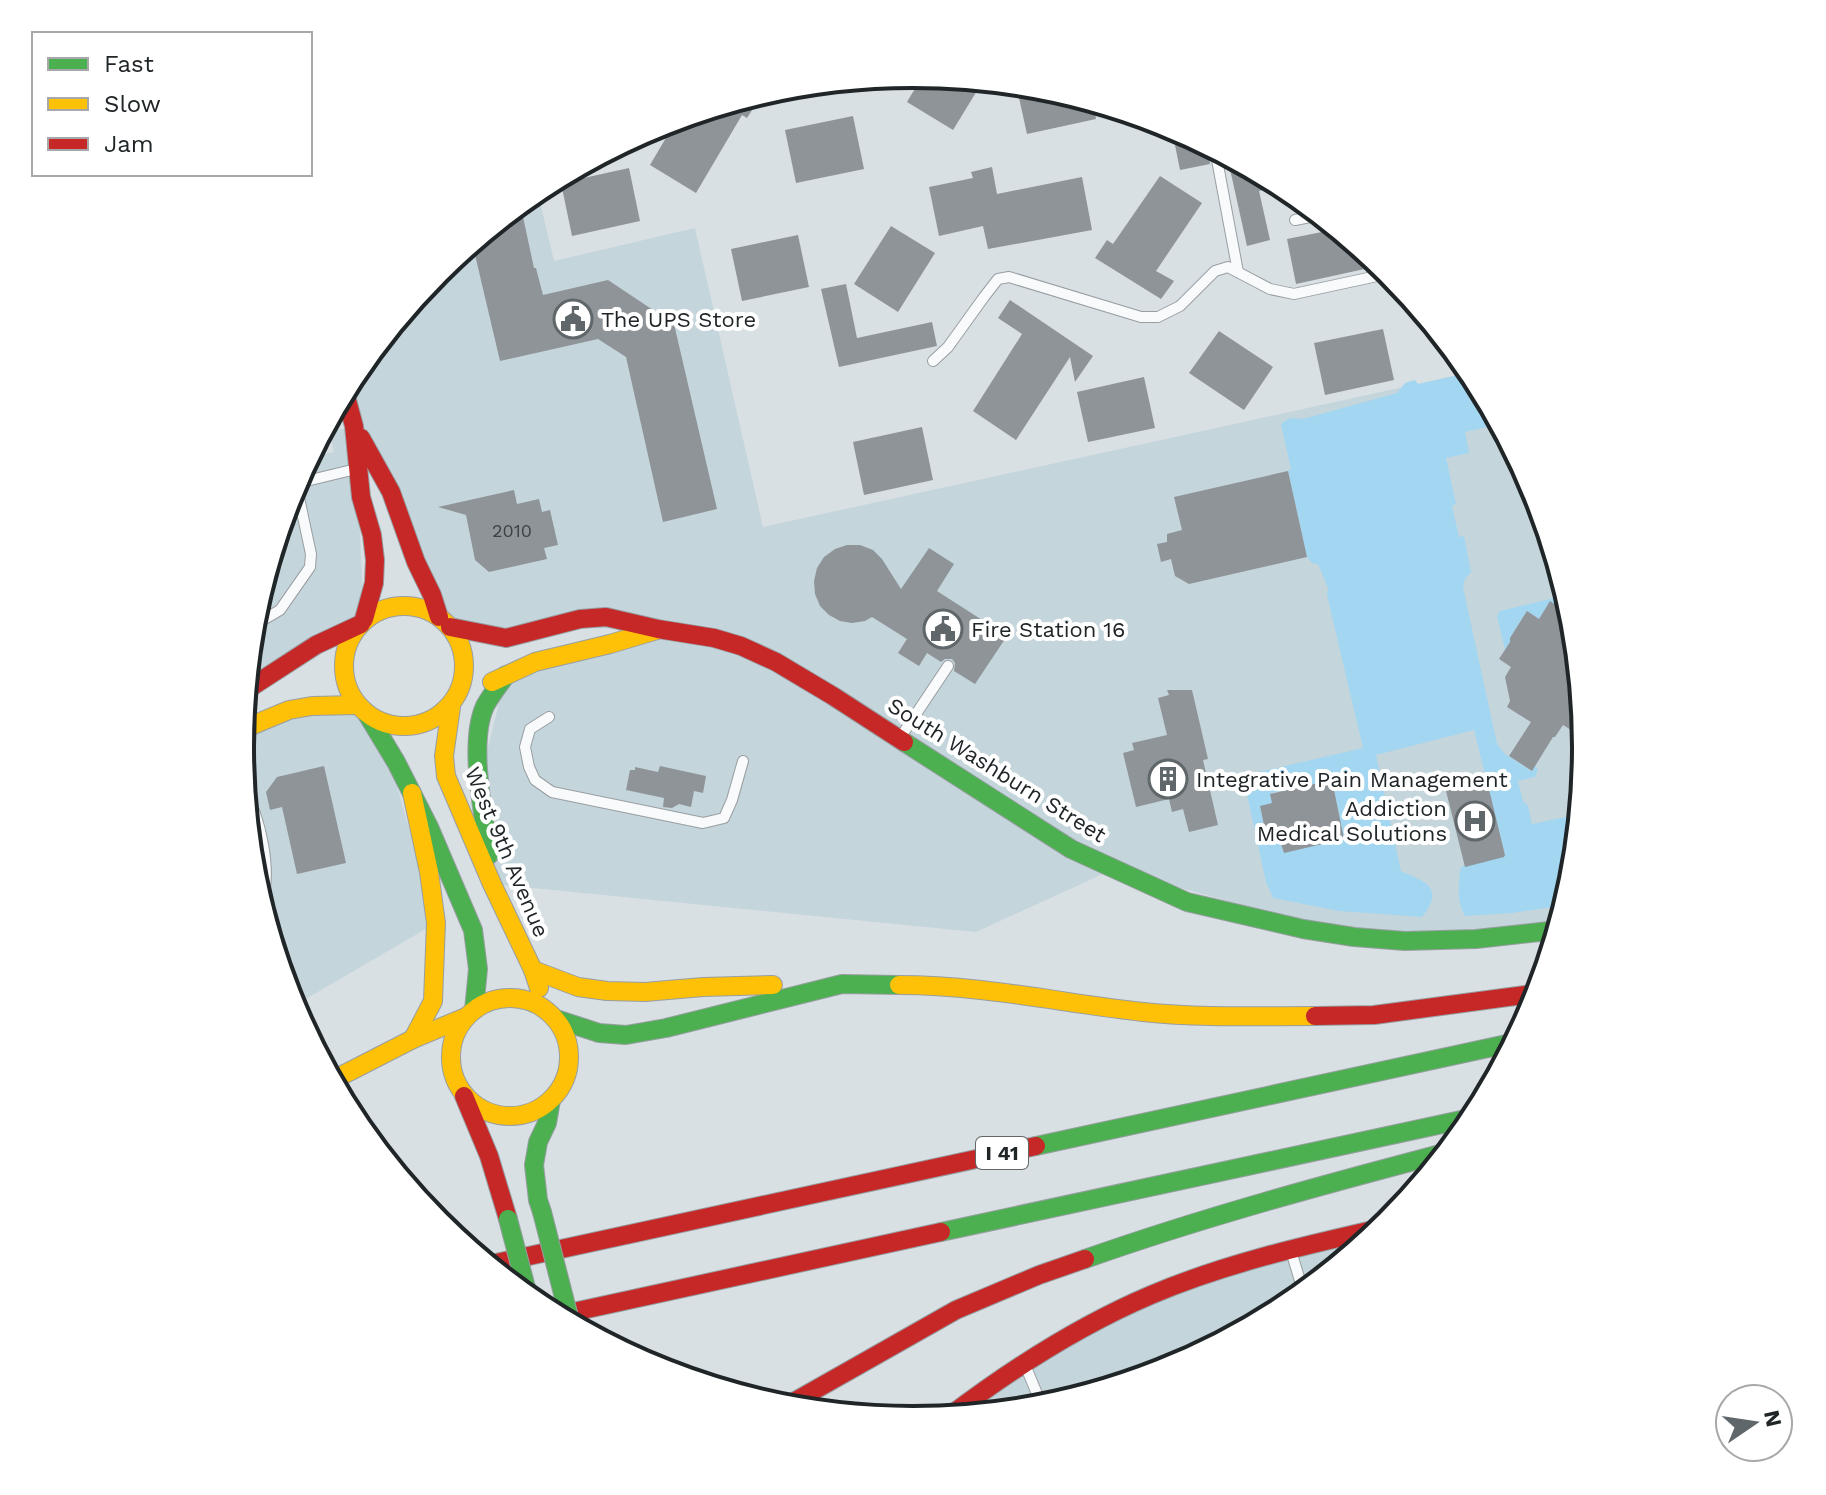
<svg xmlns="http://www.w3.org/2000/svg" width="1826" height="1495" font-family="'Work Sans',sans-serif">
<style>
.built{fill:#c5d5dc}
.green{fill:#a3d6f1;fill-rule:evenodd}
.building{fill:#8e9498}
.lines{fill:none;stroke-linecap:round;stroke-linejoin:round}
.lane-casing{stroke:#989ea1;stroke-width:12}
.fast-casing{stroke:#989ea1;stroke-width:20}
.slow-casing{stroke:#989ea1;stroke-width:20}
.jam-casing{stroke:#989ea1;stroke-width:20}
.lane{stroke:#f9fafb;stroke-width:10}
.fast{stroke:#4caf50;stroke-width:18}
.slow{stroke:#ffc107;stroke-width:18}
.jam{stroke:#c62828;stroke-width:18}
.fast-bridge-casing{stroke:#989ea1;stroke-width:20;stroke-linecap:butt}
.fast-bridge{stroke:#4caf50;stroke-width:18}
.labels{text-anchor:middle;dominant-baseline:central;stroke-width:8;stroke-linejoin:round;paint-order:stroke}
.number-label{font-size:18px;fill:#3c4244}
.shield{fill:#fff;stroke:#636768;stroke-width:2}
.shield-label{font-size:20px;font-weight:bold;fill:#202628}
.poi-label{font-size:22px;fill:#202628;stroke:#fff;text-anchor:start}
.street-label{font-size:22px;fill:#202628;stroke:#fff}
.rim{fill:none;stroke:#202628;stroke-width:4}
</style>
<rect width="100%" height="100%" fill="#d8e0e4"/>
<g class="built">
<polygon points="537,189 554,261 695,228 763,527 1472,372 1535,490 1574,617 1586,748 1573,879 1558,930 1354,937 1114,869 976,932 492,884 480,779 506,675 656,630 551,627 450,627 355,428 364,619 245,691 253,616 291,489 308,458 334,452 329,432 354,426 344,389 353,373 437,271"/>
<polygon points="357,705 384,741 436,923 292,1007 252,878 240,747 241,730"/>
<polygon points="1386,1227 1287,1308 1170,1370 1044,1408 947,1418 1112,1313"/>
</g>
<g class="green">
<path d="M1472 372 1500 424 1465 432 1469 453 1446 458 1456 504 1452 506 1459 537 1464 536 1471 572 1465 579 1463 587 1497 744 1505 754 1531 771 1535 766 1538 770 1535 777 1518 781 1523 801 1528 806 1532 824 1580 814 1573 879 1566 905 1512 913 1465 916C1456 901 1459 886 1460 869L1464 865 1505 855 1474 730 1376 755 1401 871C1426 882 1445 888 1422 917L1339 911 1273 898 1266 882 1244 781 1246 775 1363 748 1327 595 1328 588 1318 564 1312 563 1307 557 1288 471 1291 469 1281 425C1287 417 1294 418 1303 419L1397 393 1405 383 1415 380 1418 384ZM1332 780 1344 839 1283 852 1280 841 1268 843 1260 807 1273 803 1271 793Z"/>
<polygon points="1567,595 1570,604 1565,611 1550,602 1539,619 1527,611 1510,638 1510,642 1505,650 1497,616 1500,611"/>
</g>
<g class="building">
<polygon points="923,75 983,81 953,130 907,102"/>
<polygon points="1016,84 1045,87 1093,102 1096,119 1027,134"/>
<polygon points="763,93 747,118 742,115 696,193 650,165 677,119"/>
<polygon points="853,116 864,169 796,183 785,130"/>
<polygon points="1171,125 1208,145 1210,164 1180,170"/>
<polygon points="1224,154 1283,185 1259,191 1270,240 1247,246 1228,160 1225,160"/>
<polygon points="992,167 997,194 1082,177 1092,230 988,249 983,226 939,236 929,187 973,178 971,172"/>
<polygon points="629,168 640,221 572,236 561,183"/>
<polygon points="1160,176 1202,203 1156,271 1174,281 1161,299 1095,258 1107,240 1113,244"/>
<polygon points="520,203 534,268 536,268 543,295 608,280 674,324 717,509 663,522 626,357 598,339 500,361 472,242"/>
<polygon points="891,226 935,253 898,312 854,284"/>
<polygon points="1337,229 1366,252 1369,268 1296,284 1287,239"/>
<polygon points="798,235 809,287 742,301 731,249"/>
<polygon points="846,284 857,338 932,322 937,346 839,367 821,289"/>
<polygon points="1010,300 1093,356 1075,382 1070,357 1016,440 973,411 1022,334 998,318"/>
<polygon points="1383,329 1394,380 1325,395 1314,343"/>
<polygon points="1219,331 1273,367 1244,410 1189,373"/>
<polygon points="1144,377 1155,428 1088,442 1077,392"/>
<polygon points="922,427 933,480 864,495 853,442"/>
<polygon points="1288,471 1307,557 1189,584 1175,576 1171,559 1161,562 1157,544 1167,542 1167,534 1182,530 1174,497"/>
<polygon points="514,490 517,504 539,499 542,512 550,510 558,545 544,548 547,559 489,572 475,560 466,515 438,507"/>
<polygon points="847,545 860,545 873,550 882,559 901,589 929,548 954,564 937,591 1007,636 975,684 954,671 955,663 952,659 945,659 941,662 927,653 919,666 898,653 907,639 872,617 865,621 852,623 840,621 829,615 820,606 815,594 814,581 817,568 824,557 835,549"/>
<polygon points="1550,601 1574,617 1584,726 1579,735 1563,725 1555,737 1553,737 1532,771 1509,756 1531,722 1507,707 1510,701 1505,677 1511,667 1499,659 1510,642 1510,638 1527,611 1539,619"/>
<polygon points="1167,690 1192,690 1208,759 1203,760 1218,825 1189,832 1183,809 1172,812 1169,799 1136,807 1123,753 1134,750 1132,743 1167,735 1158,698 1169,695"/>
<polygon points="324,766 346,863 297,874 282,807 270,810 266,792 277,777"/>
<polygon points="660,766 706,776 703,793 694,791 691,807 679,804 672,808 663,807 664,798 626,790 630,770 635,770 635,767 658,772"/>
<polygon points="1486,777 1505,855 1504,857 1465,867 1445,787"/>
<polygon points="1332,780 1344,839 1284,853 1280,841 1268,844 1260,806 1272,803 1270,794"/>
</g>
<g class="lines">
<defs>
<g id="lane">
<polyline points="1215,149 1238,272"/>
<polyline points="1295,220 1320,215"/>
<polyline points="933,361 948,347 984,297 998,279 1009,277 1141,317 1158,317 1180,306 1215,271 1228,267 1270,289 1294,294 1391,273"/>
<polyline points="294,484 356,469"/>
<polyline points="251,627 280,610 310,567 311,554 296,484"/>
<polyline points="549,717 530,729 525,747 529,767 535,780 552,792 703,823 724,818 732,800 743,761"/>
<polyline points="900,738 948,666"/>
<path d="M244 790C260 814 274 877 260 904"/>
<polyline points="1291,1251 1304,1294"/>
<polyline points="1025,1365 1043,1408"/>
</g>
<g id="fast">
<polyline points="367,714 396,762 429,827 473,930 478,969 474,1010"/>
<polyline points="904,742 1071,849 1187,902 1303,929 1354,937 1405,941 1476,939 1558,930"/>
<path d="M489 855C484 815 468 743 485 706 491 695 499 685 506 675"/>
<polyline points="556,1019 599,1033 626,1035 666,1028 842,984 899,985"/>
<polyline points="1036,1146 1516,1042"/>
<polyline points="542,1212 538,1200 534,1165 538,1142 547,1123 551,1100"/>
<polyline points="941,1232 1475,1117"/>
<path d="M1085 1259C1204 1217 1326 1184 1448 1152"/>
</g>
<g id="slow">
<circle cx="404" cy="666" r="60"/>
<polyline points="492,682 535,662 610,644 657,630"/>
<polyline points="451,707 444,756 446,776 492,884 533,970 539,988"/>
<polyline points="241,730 289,710 312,706 357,705"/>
<polyline points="412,793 429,872 436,923 433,1001 413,1039"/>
<polyline points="533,970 578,987 607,991 645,992 703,987 773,985"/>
<path d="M899 985C981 985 1062 1003 1143 1012 1200 1018 1257 1016 1315 1016"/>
<circle cx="510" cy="1057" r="59"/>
<polyline points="331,1081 413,1039 466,1017"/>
</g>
<g id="jam">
<polyline points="344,389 354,426 361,497 372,535 375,560 374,583 364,619"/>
<polyline points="361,438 391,492 416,562 432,595 439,617"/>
<polyline points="450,627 506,638 580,619 606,617 658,629 714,638 741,646 776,662 833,696 904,742"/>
<polyline points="245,691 316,645 361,624"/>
<polyline points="1315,1016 1374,1015 1539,993"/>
<polyline points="464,1096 489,1156 508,1219"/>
<polyline points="487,1265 1036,1146"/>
<polyline points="555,1316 941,1232"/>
<polyline points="783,1408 956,1310 1039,1275 1085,1259"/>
<path d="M947 1418C1010 1370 1078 1326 1151 1295 1226 1263 1307 1245 1386 1227"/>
</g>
</defs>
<use href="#lane" class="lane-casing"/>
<use href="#fast" class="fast-casing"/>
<use href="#slow" class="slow-casing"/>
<use href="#jam" class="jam-casing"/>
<use href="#lane" class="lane"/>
<use href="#fast" class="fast"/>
<use href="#slow" class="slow"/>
<use href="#jam" class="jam"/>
<defs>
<g id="fast-bridge">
<polyline points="542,1212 571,1325"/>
<polyline points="508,1219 529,1299"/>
</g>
</defs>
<use href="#fast-bridge" class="fast-bridge-casing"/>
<use href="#fast-bridge" class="fast-bridge"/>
</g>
<defs>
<symbol id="civic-ring" viewBox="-11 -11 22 22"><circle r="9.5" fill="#fff" stroke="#60676a" stroke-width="1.5"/><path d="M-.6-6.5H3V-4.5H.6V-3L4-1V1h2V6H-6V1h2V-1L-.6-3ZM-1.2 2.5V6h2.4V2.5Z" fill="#60676a"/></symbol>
<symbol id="building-ring" viewBox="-11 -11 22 22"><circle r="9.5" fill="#fff" stroke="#60676a" stroke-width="1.5"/><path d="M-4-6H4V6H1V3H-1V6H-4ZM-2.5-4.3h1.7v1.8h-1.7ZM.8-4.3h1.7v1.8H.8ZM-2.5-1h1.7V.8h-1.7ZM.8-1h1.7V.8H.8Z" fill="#60676a"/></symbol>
<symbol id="hospital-ring" viewBox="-11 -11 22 22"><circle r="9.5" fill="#fff" stroke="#60676a" stroke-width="1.5"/><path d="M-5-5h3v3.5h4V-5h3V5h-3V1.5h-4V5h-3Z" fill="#60676a"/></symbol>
</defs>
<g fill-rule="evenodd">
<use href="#civic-ring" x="551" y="297" width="44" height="44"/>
<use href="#civic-ring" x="921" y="607" width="44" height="44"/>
<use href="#building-ring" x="1146" y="757" width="44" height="44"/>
<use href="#hospital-ring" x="1453" y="799" width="44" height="44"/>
</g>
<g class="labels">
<g class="number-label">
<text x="512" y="530">2010</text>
</g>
<rect class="shield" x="976" y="1137" width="52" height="32" rx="6"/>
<g class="shield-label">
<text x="1002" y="1153">I 41</text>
</g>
<g class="poi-label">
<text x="601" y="319">The UPS Store</text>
<text x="971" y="629">Fire Station 16</text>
<text x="1196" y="779">Integrative Pain Management</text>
<text x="1447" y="808" text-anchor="end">Addiction<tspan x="1447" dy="25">Medical Solutions</tspan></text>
</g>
<g class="street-label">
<text transform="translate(997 770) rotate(32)">South Washburn Street</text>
<text transform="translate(507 852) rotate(67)">West 9th Avenue</text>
</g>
</g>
<path d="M0 0H1826V1495H0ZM254 747a659 659 0 1 1 1318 0a659 659 0 1 1-1318 0Z" fill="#fff" fill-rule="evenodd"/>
<path class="rim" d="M254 747a659 659 0 1 1 1318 0a659 659 0 1 1-1318 0Z"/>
<rect x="32" y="32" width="280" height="144" fill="#ffffff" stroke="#a6a8a9" stroke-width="2"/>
<rect x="48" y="58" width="40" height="12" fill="#4caf50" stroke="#a6a8a9" stroke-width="2"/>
<text x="104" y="72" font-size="24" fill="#202628">Fast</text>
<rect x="48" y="98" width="40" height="12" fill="#ffc107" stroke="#a6a8a9" stroke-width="2"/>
<text x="104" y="112" font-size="24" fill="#202628">Slow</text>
<rect x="48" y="138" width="40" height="12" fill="#c62828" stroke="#a6a8a9" stroke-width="2"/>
<text x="104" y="152" font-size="24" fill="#202628">Jam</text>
<g transform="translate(1754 1423) rotate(77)"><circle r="38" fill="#ffffff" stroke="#a6a8a9" stroke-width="2"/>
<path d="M0-6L14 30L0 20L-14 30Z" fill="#60676a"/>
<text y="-12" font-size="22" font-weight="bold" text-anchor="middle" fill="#202628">N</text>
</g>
</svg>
